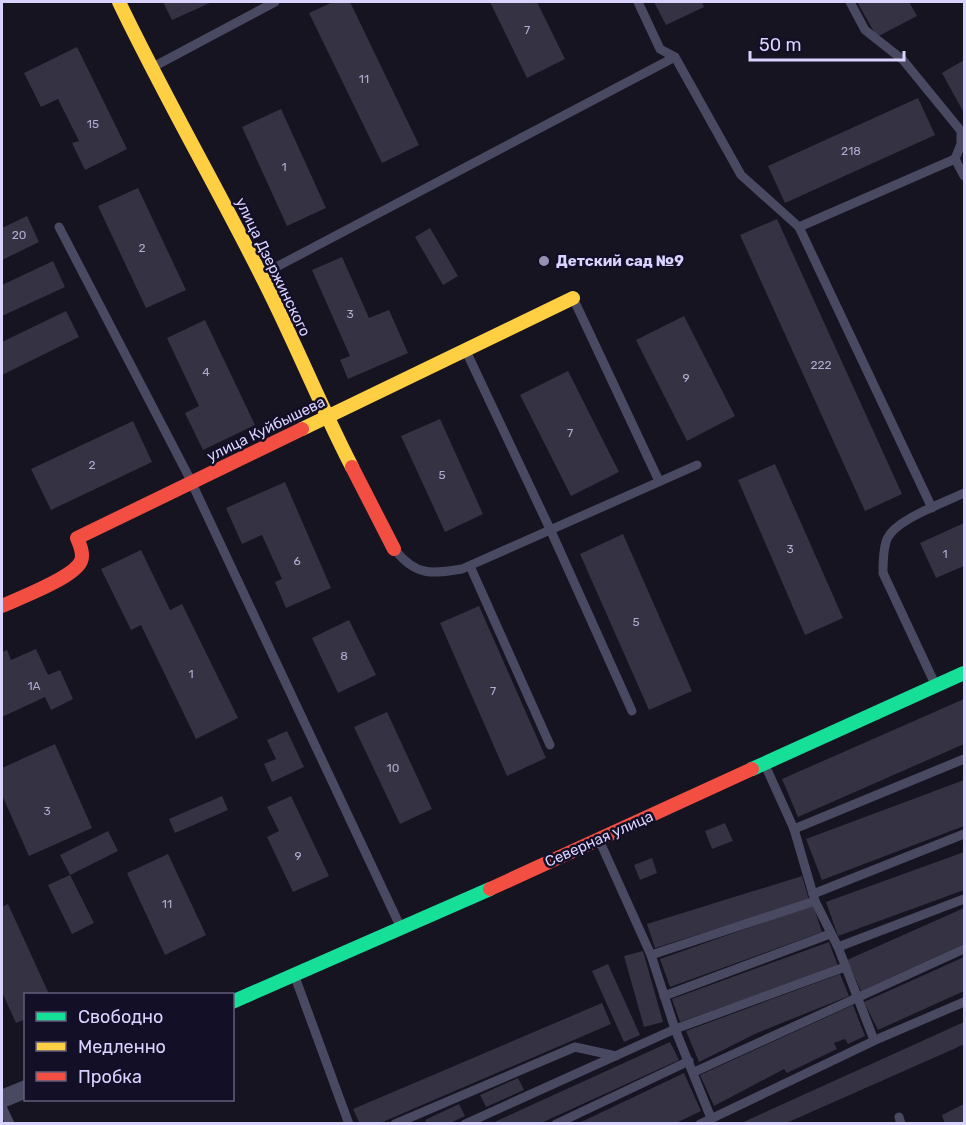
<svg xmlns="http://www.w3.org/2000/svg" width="966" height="1125" font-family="Rubik,sans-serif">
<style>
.building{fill:#343243}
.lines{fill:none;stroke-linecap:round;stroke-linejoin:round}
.lane{stroke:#4a4962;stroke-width:9}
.street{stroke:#4a4962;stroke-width:18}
.fast{stroke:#16e098;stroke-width:14}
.slow{stroke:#ffcf43;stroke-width:14}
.jam{stroke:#f24e42;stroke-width:14}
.poi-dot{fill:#9591b1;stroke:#130f26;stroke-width:2}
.labels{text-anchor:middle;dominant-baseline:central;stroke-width:5;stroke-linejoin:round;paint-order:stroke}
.number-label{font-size:12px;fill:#b0acd0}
.poi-label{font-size:15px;font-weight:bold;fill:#d9d4ff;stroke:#130f26;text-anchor:start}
.street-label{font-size:15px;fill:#d9d4ff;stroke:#130f26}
</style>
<rect width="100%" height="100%" fill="#161421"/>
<g class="building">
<polygon points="163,2 212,2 172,20"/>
<polygon points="333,2 350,2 419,145 382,163 309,13"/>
<polygon points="490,2 537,2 565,59 527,78"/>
<polygon points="654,2 702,2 704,7 666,25"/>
<polygon points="857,2 909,2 917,16 877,37"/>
<polygon points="77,47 127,149 85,170 72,143 79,141 58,99 41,107 24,73"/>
<polygon points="964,60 964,113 942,73"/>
<polygon points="918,98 935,135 785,203 768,166"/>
<polygon points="281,109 326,208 287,226 242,127"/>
<polygon points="138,188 186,290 146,308 98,206"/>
<polygon points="27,216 39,242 2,260 2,228"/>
<polygon points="777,219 902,494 865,511 740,235"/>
<polygon points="430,228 458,276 443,285 415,237"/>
<polygon points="342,257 369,318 389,310 408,353 348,379 340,360 350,356 312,270"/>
<polygon points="53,261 65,287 2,316 2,285"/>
<polygon points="66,311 79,337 2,375 2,342"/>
<polygon points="684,316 735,416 687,441 636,340"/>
<polygon points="205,320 255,425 203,450 185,413 199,406 167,338"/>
<polygon points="568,371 619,472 571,496 520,395"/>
<polygon points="440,419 483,514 445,532 401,436"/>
<polygon points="133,421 152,462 51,510 31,469"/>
<polygon points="775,464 843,618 805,635 738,480"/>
<polygon points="285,482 331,588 286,608 275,582 282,579 262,535 242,544 226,508"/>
<polygon points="964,523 964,566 936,578 920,543"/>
<polygon points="623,534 692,691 649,710 580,554"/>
<polygon points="141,550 170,610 182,604 238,718 196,739 141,625 131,630 101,569"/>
<polygon points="479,606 546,758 507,776 440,623"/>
<polygon points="349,620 376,675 338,693 312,638"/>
<polygon points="36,649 48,675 60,670 73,699 51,710 45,697 2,717 2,652 7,650 11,660"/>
<polygon points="964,699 964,744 798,817 782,779"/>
<polygon points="387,712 432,809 400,824 354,727"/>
<polygon points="287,731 304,767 272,782 264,764 276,759 267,740"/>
<polygon points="55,744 92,828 29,856 2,795 2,768"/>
<polygon points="964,780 964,826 822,880 806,839"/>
<polygon points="222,796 228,810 175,833 169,819"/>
<polygon points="291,796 329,876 293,892 267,837 279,831 267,807"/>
<polygon points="725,823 733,841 712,849 705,831"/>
<polygon points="108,831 118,851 70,875 60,855"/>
<polygon points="964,852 964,890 838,936 826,902"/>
<polygon points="168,854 206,935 165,955 127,873"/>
<polygon points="652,858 657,873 640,880 634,865"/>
<polygon points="70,875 94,923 72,934 48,885"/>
<polygon points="802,876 809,900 655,948 647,924"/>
<polygon points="8,904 49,994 26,994 26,1019 16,1023 2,992 2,907"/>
<polygon points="813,905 822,932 670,987 660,959"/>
<polygon points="964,908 964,944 861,991 847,960"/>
<polygon points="829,942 838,966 680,1022 672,999"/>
<polygon points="643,951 663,1022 644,1027 624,956"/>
<polygon points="964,957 964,991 878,1030 864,1002"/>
<polygon points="608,964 640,1035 624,1042 592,971"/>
<polygon points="840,974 849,996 757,1033 699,1062 686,1031"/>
<polygon points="602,1003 611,1024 378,1124 360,1124 353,1109"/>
<polygon points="853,1005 865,1036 848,1044 845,1039 834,1043 837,1049 787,1073 784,1069 714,1106 700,1075"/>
<polygon points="964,1022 964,1044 956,1048 784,1124 739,1124"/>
<polygon points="670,1042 679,1060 539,1124 490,1124"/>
<polygon points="684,1073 701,1111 674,1124 577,1124"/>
<polygon points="518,1078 524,1090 486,1107 480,1095"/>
<polygon points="459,1104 465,1116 448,1124 427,1124 425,1120"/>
<polygon points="964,1104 964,1124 945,1124 942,1115"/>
</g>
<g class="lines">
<g class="lane">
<polyline points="638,2 660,49 675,57 741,175 799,227 955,159 964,176"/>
<polyline points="850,2 865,30 903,60 961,131 961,144 955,159"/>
<polyline points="153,67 275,2"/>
<polyline points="59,227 188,475 401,928"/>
<polyline points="799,227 932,508"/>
<polyline points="263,274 675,57"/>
<polyline points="574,300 659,481"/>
<polyline points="466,351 550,529 632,711"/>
<path d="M396 551C416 576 432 574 462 569L697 465"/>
<polyline points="470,566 550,745"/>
<path d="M935 684 883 573C883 562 883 549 887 539 896 519 944 503 964 493"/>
<polyline points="765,765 794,829 815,901 838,947 874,1040"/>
<polyline points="794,829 964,759"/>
<polyline points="600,842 651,955 675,1029 711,1118"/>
<polyline points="813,894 964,834"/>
<polyline points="838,947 964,899"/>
<polyline points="651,955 815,901"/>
<polyline points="295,977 349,1124"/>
<polyline points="664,996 830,934"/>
<polyline points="694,1072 964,949"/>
<polyline points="2,1107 10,1124"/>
<polyline points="899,1117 901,1124"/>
<polyline points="395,1124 575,1047 616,1056"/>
<polyline points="465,1124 675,1029 845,967"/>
<polyline points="556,1124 689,1061"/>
<polyline points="700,1124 880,1038 964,1002"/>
</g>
<polyline class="street" points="2,1099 26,1089"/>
<g class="fast">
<polyline points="752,769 964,673"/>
<polyline points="232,1002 490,889"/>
</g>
<g class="slow">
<path d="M119 2C163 94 214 182 260 273 293 337 319 403 352 467"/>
<polyline points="302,429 573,298"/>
</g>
<g class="jam">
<polyline points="352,467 394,549"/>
<path d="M2 606C19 598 74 578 81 561 84 554 80 545 77 538L302 429"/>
<polyline points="490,889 752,769"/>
</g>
</g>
<circle class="poi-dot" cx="544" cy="261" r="6"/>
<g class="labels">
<g class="number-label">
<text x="527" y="30">7</text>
<text x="364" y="79">11</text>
<text x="93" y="124">15</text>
<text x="851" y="151">218</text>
<text x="284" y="167">1</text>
<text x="19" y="235">20</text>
<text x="142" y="248">2</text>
<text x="350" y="314">3</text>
<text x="821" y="365">222</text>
<text x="206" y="372">4</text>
<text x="686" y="378">9</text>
<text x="570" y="433">7</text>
<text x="92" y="465">2</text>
<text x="442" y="475">5</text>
<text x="790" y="549">3</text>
<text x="945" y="554">1</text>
<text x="297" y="561">6</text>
<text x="636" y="622">5</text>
<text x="344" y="656">8</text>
<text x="191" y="674">1</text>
<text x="34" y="686">1А</text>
<text x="493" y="691">7</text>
<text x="393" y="768">10</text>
<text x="47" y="811">3</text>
<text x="298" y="856">9</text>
<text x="167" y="904">11</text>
</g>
<g class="poi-label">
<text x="556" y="261">Детский сад №9</text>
</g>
<g class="street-label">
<text transform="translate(273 267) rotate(64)">улица Дзержинского</text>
<text transform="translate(266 429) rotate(-26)">улица Куйбышева</text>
<text transform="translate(599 839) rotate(-24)">Северная улица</text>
</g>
</g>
<rect width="966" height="1125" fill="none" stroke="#d9d4ff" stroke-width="6"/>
<rect x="24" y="993" width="210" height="108" fill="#130f26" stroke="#625e7d" stroke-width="1.5"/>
<rect x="36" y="1012" width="30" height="9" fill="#16e098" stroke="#625e7d" stroke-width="1.5"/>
<text x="78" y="1023" font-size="18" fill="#d9d4ff">Свободно</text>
<rect x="36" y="1042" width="30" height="9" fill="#ffcf43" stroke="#625e7d" stroke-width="1.5"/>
<text x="78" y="1053" font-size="18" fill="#d9d4ff">Медленно</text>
<rect x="36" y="1072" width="30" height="9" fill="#f24e42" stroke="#625e7d" stroke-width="1.5"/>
<text x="78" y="1083" font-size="18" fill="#d9d4ff">Пробка</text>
<path d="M750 51v9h154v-9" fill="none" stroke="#d9d4ff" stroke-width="3"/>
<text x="759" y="51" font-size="18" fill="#d9d4ff" stroke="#130f26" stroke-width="4.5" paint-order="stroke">50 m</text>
</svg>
